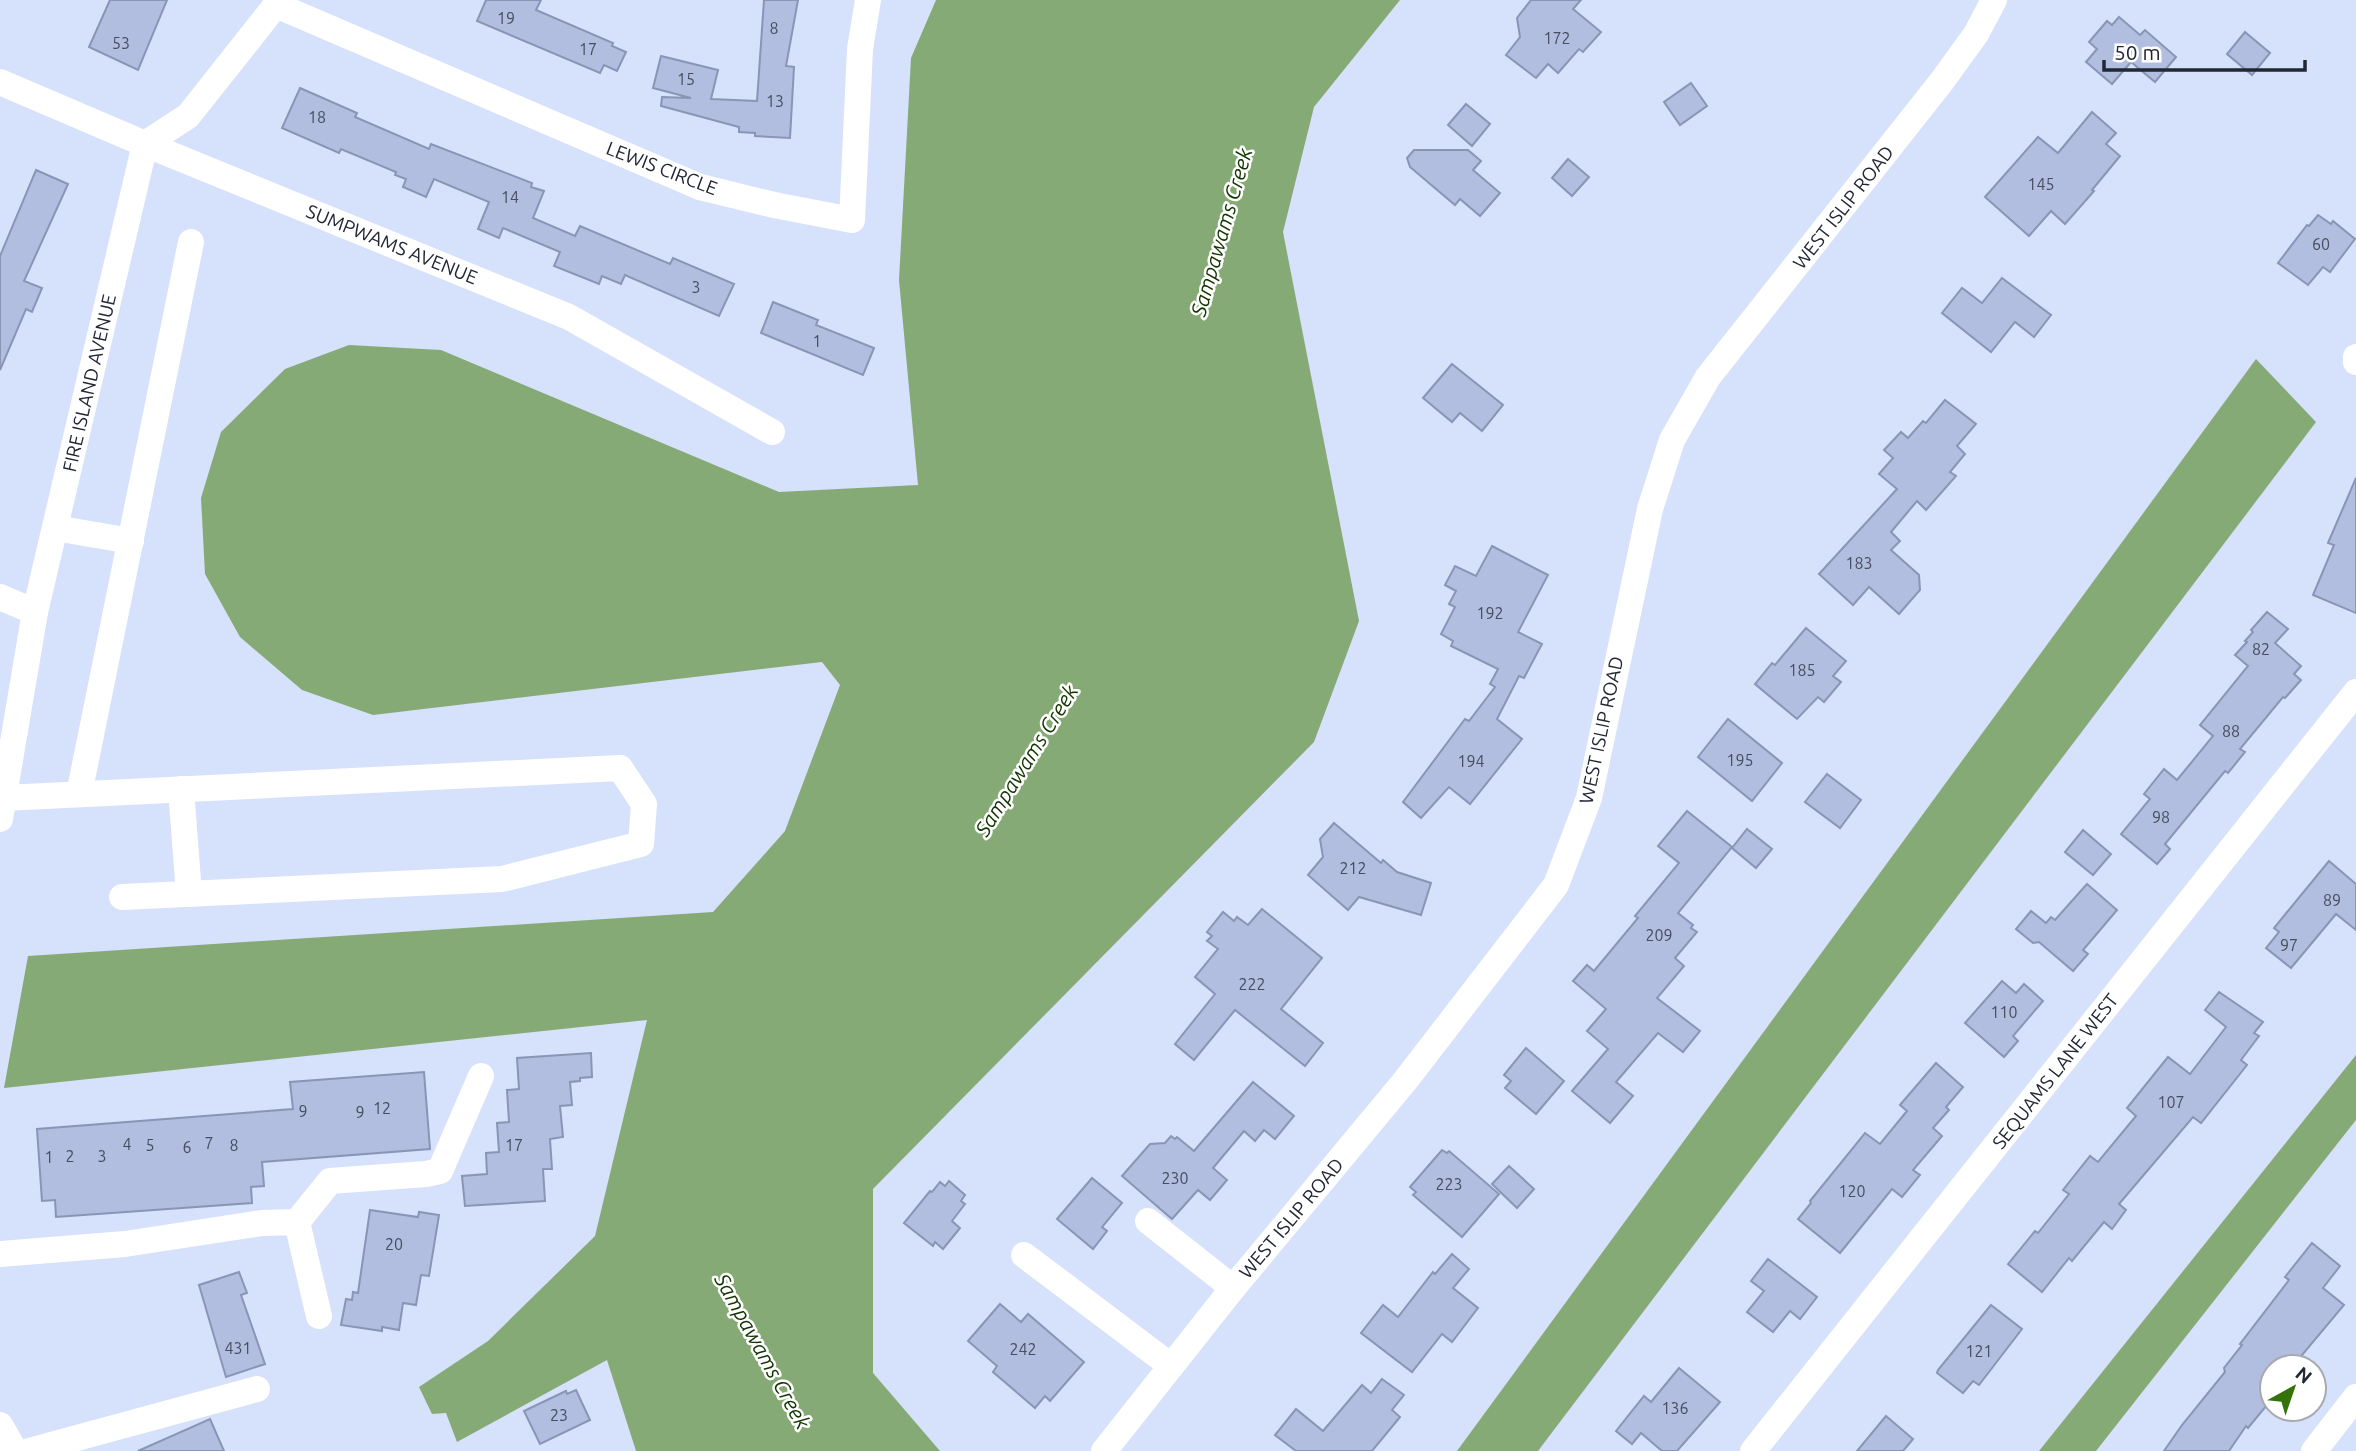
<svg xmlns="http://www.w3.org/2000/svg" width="2356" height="1451" font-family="Ubuntu,sans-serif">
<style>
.water{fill:#86aa76}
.building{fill:#b1bedf;stroke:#8995b5;stroke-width:2}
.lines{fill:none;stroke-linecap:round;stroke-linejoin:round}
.minor{stroke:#fff;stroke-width:26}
.labels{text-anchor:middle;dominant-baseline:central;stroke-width:5;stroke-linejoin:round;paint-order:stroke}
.number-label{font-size:16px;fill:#464d5f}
.street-label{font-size:19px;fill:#222734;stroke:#fff}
.water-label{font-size:21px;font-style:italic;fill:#123500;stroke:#fff}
</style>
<rect width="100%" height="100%" fill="#d6e1fc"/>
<g class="water">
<polygon points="936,0 1400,0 1314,107 1283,232 1359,621 1314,742 873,1189 873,1373 940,1451 636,1451 607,1360 457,1442 446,1413 432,1414 419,1387 488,1341 595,1236 647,1020 4,1088 28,956 713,912 785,831 840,685 822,662 373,715 302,690 240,637 205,574 201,498 221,432 285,369 349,345 441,350 779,492 918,485 899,280 911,58"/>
<polygon points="2256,359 2316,422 1538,1451 1457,1451"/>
<polygon points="2356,1055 2356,1120 2096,1451 2039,1451"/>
</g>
<g class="building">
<polygon points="110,0 167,0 138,70 89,47"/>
<polygon points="486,0 541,0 536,10 613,43 612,46 626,52 617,71 604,65 600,73 477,21"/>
<polygon points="764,0 798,0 786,66 794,67 790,138 755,136 755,133 739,132 739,127 661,106 662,97 691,98 653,88 661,56 718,70 711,99 757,101"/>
<polygon points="1531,0 1581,0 1573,9 1601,32 1583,52 1579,49 1558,73 1548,64 1536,78 1506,55 1520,37 1517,18"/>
<polygon points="2119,17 2140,35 2145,30 2176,57 2155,82 2131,62 2112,84 2086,62 2097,49 2089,42 2107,21 2112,25"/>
<polygon points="2245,32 2270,53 2252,75 2227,54"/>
<polygon points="1691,83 1707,106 1680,125 1664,102"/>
<polygon points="300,88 357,113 355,117 429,149 431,144 532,183 531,187 544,191 533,218 575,236 580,226 670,264 673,258 734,284 719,316 625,275 621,284 602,276 599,284 554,266 560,252 503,228 499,238 478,229 489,202 434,179 426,197 403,187 406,179 395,175 396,172 341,149 339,153 282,128"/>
<polygon points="1466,104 1490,124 1472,146 1448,125"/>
<polygon points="2092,112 2116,133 2106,144 2120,156 2092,190 2094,191 2065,224 2051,211 2029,236 1985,197 2038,137 2058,153"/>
<polygon points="1414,150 1468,150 1481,161 1473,170 1500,193 1480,216 1460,199 1455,205 1410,167 1407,158"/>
<polygon points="1568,159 1589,177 1572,196 1552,178"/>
<polygon points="36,170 68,184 24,281 42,288 32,312 26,309 0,370 0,256"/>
<polygon points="2318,215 2331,224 2333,221 2355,239 2330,272 2323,267 2308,285 2278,263 2307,225 2309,226"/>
<polygon points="2002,278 2051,315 2034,337 2015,322 1991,352 1942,313 1962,288 1982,303"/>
<polygon points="773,302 818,320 816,325 874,348 863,375 761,333"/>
<polygon points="1452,364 1503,405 1482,431 1460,413 1452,422 1423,398"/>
<polygon points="1945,400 1976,424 1957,446 1965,454 1950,472 1956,476 1926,510 1917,501 1891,532 1900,541 1891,550 1919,575 1920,590 1899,614 1869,587 1853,605 1819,574 1897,489 1879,474 1893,458 1884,450 1901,432 1908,438 1923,421 1926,423"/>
<polygon points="2356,478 2356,613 2313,595 2334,545 2328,543"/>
<polygon points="1492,546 1548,575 1518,632 1542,644 1524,678 1519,676 1497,719 1522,739 1470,804 1449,787 1421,818 1403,802 1465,719 1469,721 1495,687 1490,684 1498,669 1451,646 1453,641 1441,634 1455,607 1449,604 1456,591 1445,585 1455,566 1476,576"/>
<polygon points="2267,612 2288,629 2275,643 2301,666 2294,674 2301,680 2285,698 2283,697 2240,749 2245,752 2228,773 2225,771 2165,844 2170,849 2157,864 2121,834 2150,799 2144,794 2164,769 2177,780 2213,736 2200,725 2248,666 2235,655 2247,642 2245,641 2253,632 2251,630"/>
<polygon points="1806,628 1846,661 1833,676 1841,682 1824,702 1818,697 1797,719 1755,684 1772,663 1775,665"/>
<polygon points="1728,719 1782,763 1752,801 1698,757"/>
<polygon points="1827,774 1861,800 1840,828 1805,802"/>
<polygon points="1687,811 1732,847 1678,913 1693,925 1691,928 1697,932 1675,958 1684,966 1657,998 1700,1031 1683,1052 1658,1033 1616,1082 1633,1096 1610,1123 1572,1091 1608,1049 1587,1031 1606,1009 1573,981 1587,965 1594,971 1638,918 1635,916 1679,863 1658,846"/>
<polygon points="1334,823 1381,863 1383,860 1397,872 1431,883 1421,915 1359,897 1348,910 1308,875 1323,857 1320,839"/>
<polygon points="1747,829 1772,849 1756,868 1732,848"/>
<polygon points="2083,830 2111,854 2093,875 2065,852"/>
<polygon points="2329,861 2356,884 2356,930 2336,914 2291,968 2266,948 2279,932 2274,928"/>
<polygon points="2087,884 2117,910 2083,950 2088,954 2073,971 2039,942 2033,943 2016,929 2031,911 2046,923 2051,917 2055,920"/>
<polygon points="1262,909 1322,958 1281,1009 1323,1043 1305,1066 1235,1010 1194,1060 1175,1044 1215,994 1195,977 1218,949 1207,941 1212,936 1207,932 1223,912 1234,921 1237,917 1248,925"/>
<polygon points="2002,981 2016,993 2024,984 2043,1001 2013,1036 2018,1041 2004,1057 1965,1023"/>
<polygon points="2219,992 2263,1022 2254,1033 2259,1036 2241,1060 2247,1065 2201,1123 2193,1117 2119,1204 2126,1210 2112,1229 2104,1222 2072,1261 2069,1258 2042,1292 2008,1264 2035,1231 2038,1233 2069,1194 2063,1190 2090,1156 2098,1162 2136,1116 2127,1108 2168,1057 2190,1074 2226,1027 2205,1010"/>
<polygon points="1526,1048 1564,1081 1536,1114 1505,1088 1511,1081 1504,1075"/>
<polygon points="591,1053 592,1077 580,1078 580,1081 570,1082 572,1105 560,1106 563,1137 550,1139 552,1169 543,1169 545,1201 465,1206 462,1176 487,1174 486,1153 499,1152 497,1123 509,1122 507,1090 519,1089 517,1058"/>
<polygon points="1936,1063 1963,1087 1946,1107 1949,1110 1933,1128 1942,1136 1913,1170 1920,1175 1902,1197 1892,1189 1840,1253 1798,1219 1811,1203 1810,1201 1865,1133 1880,1144 1907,1111 1900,1105"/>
<polygon points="424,1072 430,1149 262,1162 264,1186 251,1187 252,1203 56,1217 55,1200 42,1201 37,1129 293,1109 290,1082"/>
<polygon points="1253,1082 1294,1116 1275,1139 1264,1130 1255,1141 1244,1131 1213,1168 1227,1180 1210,1200 1198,1190 1172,1219 1122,1176 1150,1144 1165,1143 1171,1136 1175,1139 1177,1137 1194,1151"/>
<polygon points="1442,1150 1447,1153 1449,1151 1499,1194 1462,1237 1413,1195 1416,1192 1410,1187"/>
<polygon points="1509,1166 1534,1189 1517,1208 1492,1184"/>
<polygon points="1092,1178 1122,1203 1102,1227 1107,1231 1093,1249 1057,1219"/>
<polygon points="949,1181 965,1195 961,1201 965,1204 952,1221 960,1228 943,1249 935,1242 933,1246 904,1223 930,1191 932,1192 940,1182 945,1186"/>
<polygon points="370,1210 418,1217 419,1212 439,1215 429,1276 421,1275 416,1305 403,1303 399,1330 382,1327 382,1331 341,1325 346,1299 352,1300 353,1292 358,1293"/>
<polygon points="2312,1243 2340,1266 2323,1288 2344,1305 2292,1367 2272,1367 2272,1399 2248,1428 2246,1426 2229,1451 2164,1451 2182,1425 2225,1372 2224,1368 2242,1345 2240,1344 2289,1280 2285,1277"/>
<polygon points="1452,1254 1469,1269 1453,1288 1478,1308 1452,1342 1442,1334 1412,1372 1361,1333 1383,1305 1398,1317 1433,1272 1435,1274"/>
<polygon points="1768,1259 1817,1297 1800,1319 1790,1311 1773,1332 1747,1312 1764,1291 1751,1281"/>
<polygon points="239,1272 247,1293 241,1295 265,1364 226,1377 199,1285"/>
<polygon points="1000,1304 1021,1322 1028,1314 1084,1362 1050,1401 1045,1396 1035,1408 993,1372 997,1366 968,1341"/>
<polygon points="1991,1305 2022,1329 1979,1385 1973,1381 1963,1393 1937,1373 1938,1370"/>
<polygon points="1679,1368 1720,1402 1677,1451 1662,1451 1641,1433 1632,1444 1616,1431 1644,1396 1651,1402"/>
<polygon points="1382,1379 1404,1395 1392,1410 1400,1417 1372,1451 1296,1451 1275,1435 1296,1409 1323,1431 1362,1385 1371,1393"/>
<polygon points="576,1390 590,1420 540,1444 524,1411 566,1391 567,1394"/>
<polygon points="1886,1416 1913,1439 1903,1451 1857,1451"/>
<polygon points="210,1419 224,1451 138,1451"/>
</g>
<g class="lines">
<g class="minor">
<polyline points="276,5 700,187 774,205 852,220 860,49 868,0"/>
<polyline points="0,82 145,144 569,317 772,432"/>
<polyline points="2356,357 2356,362"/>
<polyline points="55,528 131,541"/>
<polyline points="0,597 35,612"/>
<polyline points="181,789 189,894"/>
<polyline points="79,794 191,242"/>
<polyline points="4,798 620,768 644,804 641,844 502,879 122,897"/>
<polyline points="0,819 35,612 145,144 188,116 280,0"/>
<polyline points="1148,1221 1233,1288"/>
<polyline points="297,1222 330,1181 426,1174 440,1171 481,1076"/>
<polyline points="0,1254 125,1244 262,1223 297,1222 319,1316"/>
<polyline points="1024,1255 1171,1366"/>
<polyline points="0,1425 15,1451"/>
<polyline points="29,1451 257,1389"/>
<polyline points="1104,1451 1233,1288 1405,1081 1556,885 1589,798 1650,509 1672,440 1708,377 1942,81 1976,34 1994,0"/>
<polyline points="1753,1451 2356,692"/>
<polyline points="2314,1451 2356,1397"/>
</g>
</g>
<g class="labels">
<g class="number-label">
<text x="506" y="18">19</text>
<text x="774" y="28">8</text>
<text x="1557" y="38">172</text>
<text x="121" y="43">53</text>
<text x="588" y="49">17</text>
<text x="686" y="79">15</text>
<text x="775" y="101">13</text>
<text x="317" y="117">18</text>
<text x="2041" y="184">145</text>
<text x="510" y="197">14</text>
<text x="2321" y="244">60</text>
<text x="696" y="287">3</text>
<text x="817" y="341">1</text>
<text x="1859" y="563">183</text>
<text x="1490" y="613">192</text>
<text x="2261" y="649">82</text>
<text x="1802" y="670">185</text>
<text x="2231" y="731">88</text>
<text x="1740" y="760">195</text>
<text x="1471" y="761">194</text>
<text x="2161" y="817">98</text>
<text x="1353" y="868">212</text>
<text x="2332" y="900">89</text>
<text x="1659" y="935">209</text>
<text x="2289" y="945">97</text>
<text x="1252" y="984">222</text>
<text x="2004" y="1012">110</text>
<text x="2171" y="1102">107</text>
<text x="382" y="1108">12</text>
<text x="303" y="1111">9</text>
<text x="360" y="1112">9</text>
<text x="209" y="1143">7</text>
<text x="127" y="1144">4</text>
<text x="150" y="1145">5</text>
<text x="234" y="1145">8</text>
<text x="514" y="1145">17</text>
<text x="187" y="1147">6</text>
<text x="70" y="1156">2</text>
<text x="102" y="1156">3</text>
<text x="49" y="1157">1</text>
<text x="1175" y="1178">230</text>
<text x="1449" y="1184">223</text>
<text x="1852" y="1191">120</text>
<text x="394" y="1244">20</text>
<text x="238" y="1348">431</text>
<text x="1023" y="1349">242</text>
<text x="1979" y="1351">121</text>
<text x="1675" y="1408">136</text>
<text x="559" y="1415">23</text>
</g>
<g class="street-label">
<text transform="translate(662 168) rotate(21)">LEWIS CIRCLE</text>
<text transform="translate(1843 207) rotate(-52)">WEST ISLIP ROAD</text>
<text transform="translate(392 244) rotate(22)">SUMPWAMS AVENUE</text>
<text transform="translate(89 383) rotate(-77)">FIRE ISLAND AVENUE</text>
<text transform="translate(1601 730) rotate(-78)">WEST ISLIP ROAD</text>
<text transform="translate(2055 1071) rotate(-52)">SEQUAMS LANE WEST</text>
<text transform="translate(1291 1218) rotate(-50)">WEST ISLIP ROAD</text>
</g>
<g class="water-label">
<text transform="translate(1221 232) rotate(-74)">Sampawams Creek</text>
<text transform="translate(1026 760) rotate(-58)">Sampawams Creek</text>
<text transform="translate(763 1351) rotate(61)">Sampawams Creek</text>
</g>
</g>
<g transform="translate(2293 1388) rotate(40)"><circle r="33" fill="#ffffff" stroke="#a7a9ae" stroke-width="2"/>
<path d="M0-5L12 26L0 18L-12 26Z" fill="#357308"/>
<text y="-10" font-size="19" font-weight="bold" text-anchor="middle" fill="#222734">N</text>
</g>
<path d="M2104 60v10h201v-10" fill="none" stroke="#222734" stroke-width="3.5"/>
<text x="2114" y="60" font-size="21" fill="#222734" stroke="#ffffff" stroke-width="5" paint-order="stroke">50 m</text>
</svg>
